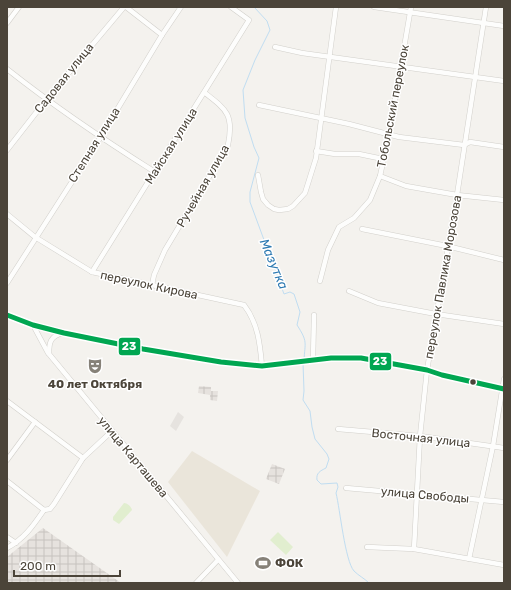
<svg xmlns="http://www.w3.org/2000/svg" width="511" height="590" font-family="Rubik,sans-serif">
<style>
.industrial{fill:url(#industrial-grid)}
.education{fill:#eae5da}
.pitch{fill:#e1eecf}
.parking{fill:#e6e3df}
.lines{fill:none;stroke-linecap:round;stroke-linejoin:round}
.stream{stroke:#c0ddf1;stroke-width:1}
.minor-casing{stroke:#d2d0cb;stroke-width:5.5}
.minor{stroke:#fdfdfc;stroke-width:4.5}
.bus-1-casing{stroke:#fff;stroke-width:8}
.bus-1{stroke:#00a651;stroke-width:5}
.bus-dot{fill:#4b4439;stroke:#fff;stroke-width:1.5}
.labels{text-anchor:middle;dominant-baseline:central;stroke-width:3;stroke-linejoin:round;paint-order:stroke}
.street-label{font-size:12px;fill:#4b4439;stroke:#fff}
.poi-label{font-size:12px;font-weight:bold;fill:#4b4439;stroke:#fff}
.water-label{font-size:13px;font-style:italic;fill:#2e7ab2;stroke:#fff}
.line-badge{stroke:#fff;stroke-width:1.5}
.badge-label{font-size:11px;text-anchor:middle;font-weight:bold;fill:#fff}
</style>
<defs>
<pattern id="industrial-grid" width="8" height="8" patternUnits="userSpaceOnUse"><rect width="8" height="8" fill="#e6e2de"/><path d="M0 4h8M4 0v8" fill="none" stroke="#c7c3bf"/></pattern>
</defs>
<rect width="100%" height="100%" fill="#f4f2ee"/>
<g class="industrial">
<polygon points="199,386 211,387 211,391 218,391 217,401 210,400 210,395 198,393"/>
<polygon points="272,464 285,469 279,484 266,479"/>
<polygon points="43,528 121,583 7,583 7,557"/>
</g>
<polygon class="education" points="192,451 260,491 227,557 168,482"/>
<g class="pitch">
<path d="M124 503C127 503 131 506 132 510L119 524 113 520V517Z"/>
<polygon points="278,532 293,547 286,555 270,540"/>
</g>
<polygon class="parking" points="178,412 184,417 176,431 170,426"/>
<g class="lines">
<g class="stream">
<path d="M254 7 267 21 270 30 255 60 243 90 245 118 254 147 259 158 250 192V202L284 294 290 292 294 294 300 312 297 325C308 342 305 342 304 360"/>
<path d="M303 363 304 391 303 400 310 411 312 427 315 439 327 454 329 459 326 468C320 471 316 473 317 480L321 484 337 483 338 487 336 493C340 509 345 561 354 571 359 576 364 578 369 583"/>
</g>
<defs>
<g id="minor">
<polyline points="126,7 162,35"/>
<polyline points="374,7 504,26"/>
<polyline points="7,23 19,7"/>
<polyline points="275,47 302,53 504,81"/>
<path d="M7 69C55 107 104 140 155 172"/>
<polyline points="259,105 349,124 399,137 464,145 470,142 504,147"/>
<polyline points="7,150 46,100 124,7"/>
<polyline points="316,151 335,154 359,154 383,159"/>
<polyline points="258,175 261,192 263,199 268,205 274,209 279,210 288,209 293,206 305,193 316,158 336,7"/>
<polyline points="380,176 406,186 457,195 504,200"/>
<path d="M7 214 35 237 92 272 244 305C258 323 260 344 262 366"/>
<polyline points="362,229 447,246 504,260"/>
<polyline points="92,272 249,20 231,7"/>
<polyline points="320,281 328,250 339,227 354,218 370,200 380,176 389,135 411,7"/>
<polyline points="7,283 100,138 162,35 181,7"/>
<path d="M152 285 154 275 165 250 228 145C234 115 227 110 205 93"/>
<polyline points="349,291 378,303 436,314 504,324"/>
<polyline points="7,315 33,325 64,333 143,349 221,362 262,366 331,358 361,358 427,370 442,375 504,389"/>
<polyline points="33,325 48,353"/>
<path d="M63 333C50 336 49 343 49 354L238 583"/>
<polyline points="313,360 314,315"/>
<polyline points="7,401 83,458"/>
<polyline points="338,429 420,436 504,448"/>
<polyline points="7,460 35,422"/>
<polyline points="7,481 44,510"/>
<polyline points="346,488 504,502"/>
<polyline points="7,537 16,543"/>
<polyline points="367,547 414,549 504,565"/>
<path d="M7 548C24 539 33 526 44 510L50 509 54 504 83 458 112 431"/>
<polyline points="414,549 420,436 427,370 457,195 486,7"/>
<polyline points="469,559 493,446 504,379"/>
<polyline points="196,583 218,560"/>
</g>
</defs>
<use href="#minor" class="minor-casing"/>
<use href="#minor" class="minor"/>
<defs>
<polyline id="bus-1" points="7,315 33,325 64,333 143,349 221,362 262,366 331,358 361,358 427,370 442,375 504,389"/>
</defs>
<use href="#bus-1" class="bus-1-casing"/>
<use href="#bus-1" class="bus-1"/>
</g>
<defs>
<symbol id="theatre-bare" viewBox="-9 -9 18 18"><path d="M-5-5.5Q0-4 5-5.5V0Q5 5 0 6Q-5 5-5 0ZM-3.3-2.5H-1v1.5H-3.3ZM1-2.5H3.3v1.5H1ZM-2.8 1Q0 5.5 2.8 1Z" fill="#868178" stroke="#fff" stroke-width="2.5" paint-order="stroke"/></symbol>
<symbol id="stadium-bare" viewBox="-9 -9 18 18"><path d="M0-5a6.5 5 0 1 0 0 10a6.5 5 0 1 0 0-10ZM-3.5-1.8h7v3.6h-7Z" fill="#868178" stroke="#fff" stroke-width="2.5" paint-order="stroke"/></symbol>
</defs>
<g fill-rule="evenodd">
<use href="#theatre-bare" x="84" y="355" width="22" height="22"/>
<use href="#stadium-bare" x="252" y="552" width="22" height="22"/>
</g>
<circle class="bus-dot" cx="473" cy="382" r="3.5"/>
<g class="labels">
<g class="street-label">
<text transform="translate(64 78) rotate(-51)">Садовая улица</text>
<text transform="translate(393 106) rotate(-79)">Тобольский переулок</text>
<text transform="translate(94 145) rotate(-58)">Степная улица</text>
<text transform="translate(171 146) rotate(-58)">Майская улица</text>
<text transform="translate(203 186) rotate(-60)">Ручейная улица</text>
<text transform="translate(443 277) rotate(-80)">переулок Павлика Морозова</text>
<text transform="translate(149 285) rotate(12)">переулок Кирова</text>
<text transform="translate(421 438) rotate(6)">Восточная улица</text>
<text transform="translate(133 457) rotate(50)">улица Карташева</text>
<text transform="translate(425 495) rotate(5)">улица Свободы</text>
</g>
<g class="poi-label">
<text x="95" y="384">40 лет Октября</text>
<text x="275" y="563" text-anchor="start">ФОК</text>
</g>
<g class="water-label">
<text transform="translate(274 264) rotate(67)">Мазутка</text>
</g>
</g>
<g class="line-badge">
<rect x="118" y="337" width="23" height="19" rx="4" fill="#00a651"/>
<rect x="369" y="352" width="23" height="19" rx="4" fill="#00a651"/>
</g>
<g class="badge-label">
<text x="129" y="350">23</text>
<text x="380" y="365">23</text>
</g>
<rect width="511" height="590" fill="none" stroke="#4b4439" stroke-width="16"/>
<path d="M14 570v6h106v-6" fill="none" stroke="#4b4439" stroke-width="2"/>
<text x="20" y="570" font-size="12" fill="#4b4439" stroke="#ffffff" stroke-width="3" paint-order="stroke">200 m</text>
</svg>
